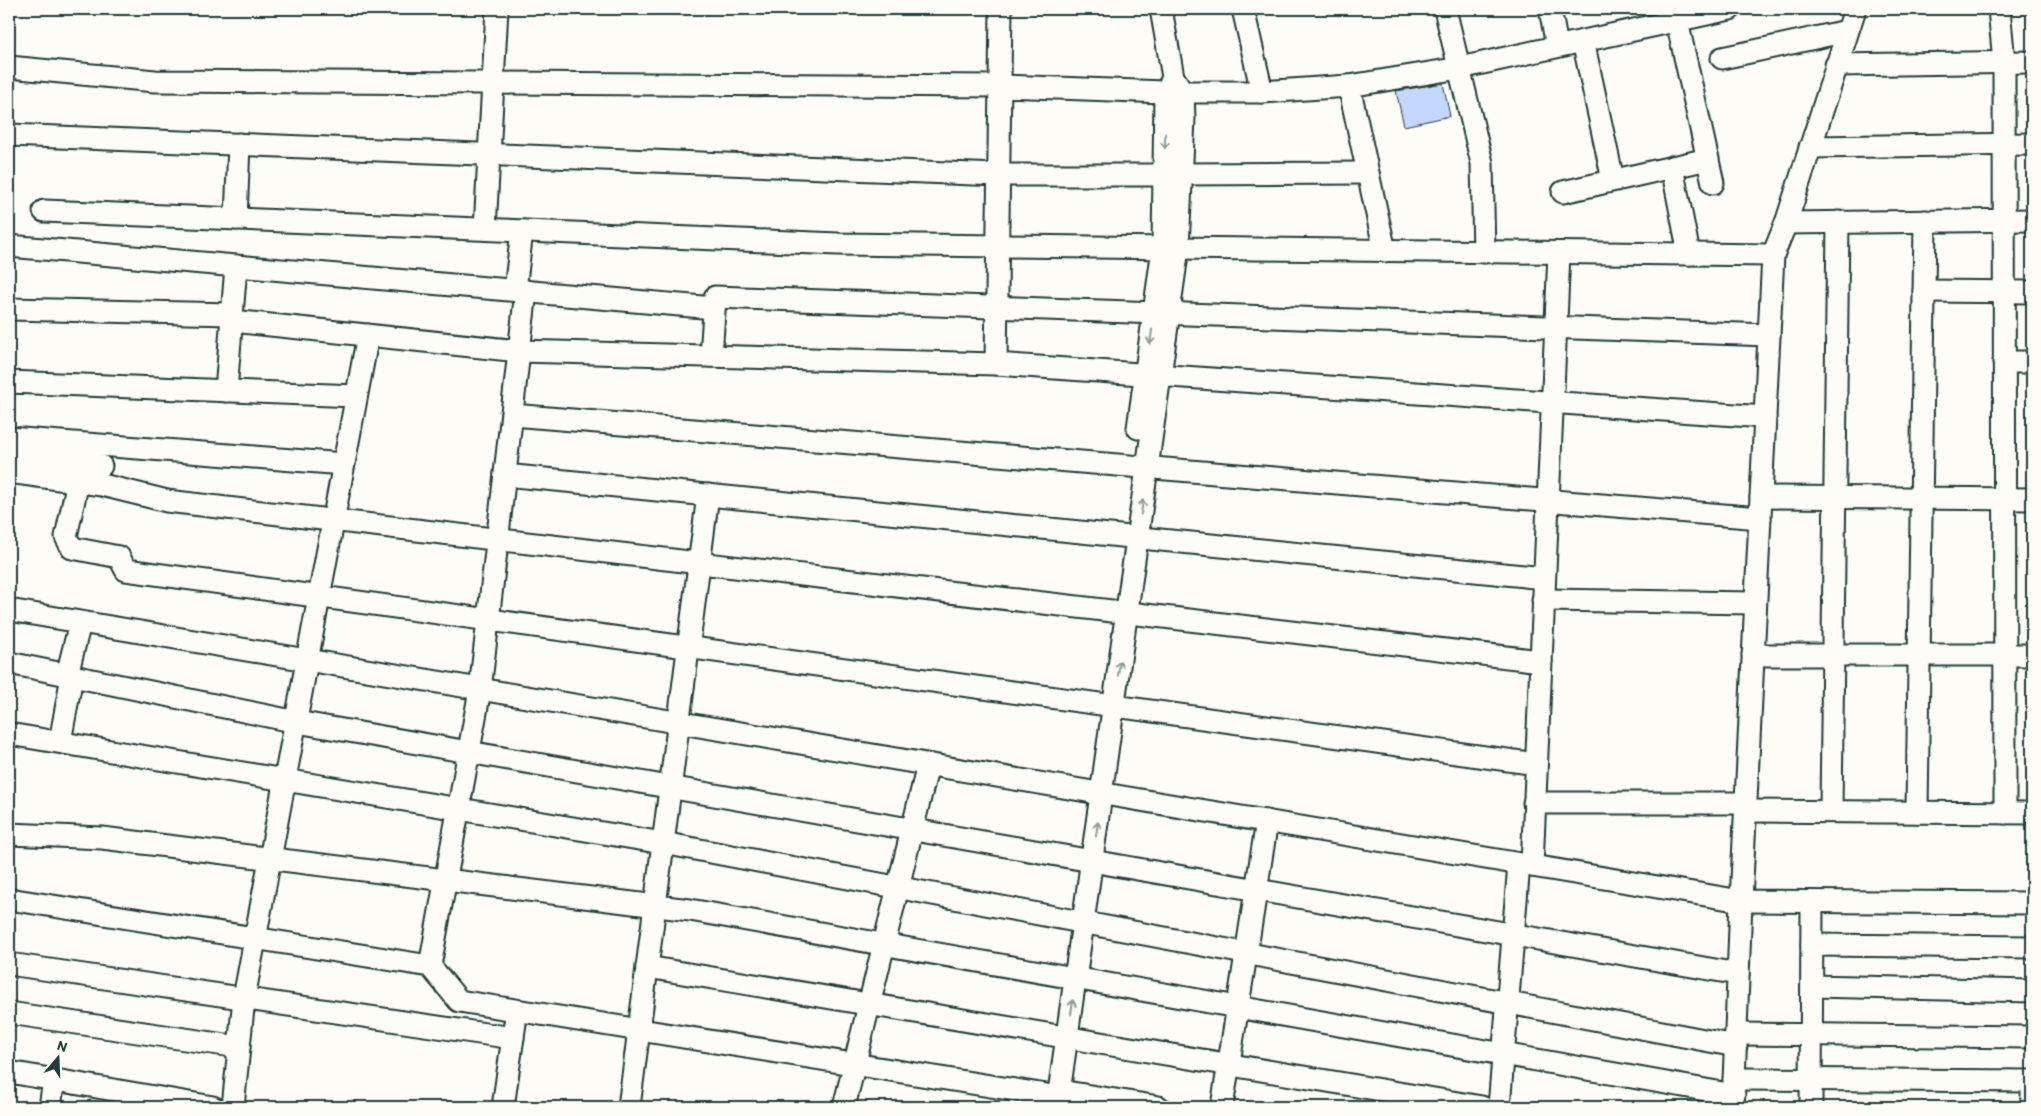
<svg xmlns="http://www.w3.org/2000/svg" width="2041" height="1116" font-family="Itim,sans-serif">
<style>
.building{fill:#c5d7fd;stroke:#1f3d34}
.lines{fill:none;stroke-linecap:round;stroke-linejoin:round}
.minor-casing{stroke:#1f3d34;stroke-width:25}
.minor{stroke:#fdfcf7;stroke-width:21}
.oneway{stroke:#8e9c96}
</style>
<rect width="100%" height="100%" fill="#fdfcf7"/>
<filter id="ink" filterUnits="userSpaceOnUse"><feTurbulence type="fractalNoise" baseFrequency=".02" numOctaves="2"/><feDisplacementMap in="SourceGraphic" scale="10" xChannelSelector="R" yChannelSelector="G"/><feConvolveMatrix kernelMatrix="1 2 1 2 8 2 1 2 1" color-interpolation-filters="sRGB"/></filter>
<g filter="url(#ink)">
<polygon class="building" points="1443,83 1450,116 1404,126 1396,91"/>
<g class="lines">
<defs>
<g id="minor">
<polyline points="1243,9 1262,92"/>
<polyline points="1445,9 1482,163 1484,252"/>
<polyline points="1550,9 1557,46"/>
<polyline points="1999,9 2004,62 2005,813"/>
<polyline points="1677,21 1713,183"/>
<polyline points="1583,41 1613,180"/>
<polyline points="1722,58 1847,31"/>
<polyline points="1836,65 2032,62"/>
<polyline points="9,67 155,81 1000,86 1165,92 1262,92 1349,86 1460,68 1730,9"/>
<polyline points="1349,86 1385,251"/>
<polyline points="9,135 998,175 1165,175"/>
<polyline points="1810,147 2032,144"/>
<polyline points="1672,167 1689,254"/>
<polyline points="1182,174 1368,173"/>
<polyline points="1563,192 1708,159"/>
<polyline points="44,211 838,244 1773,255"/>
<polyline points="236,219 239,144"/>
<polyline points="1786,223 2032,220"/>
<polyline points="485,229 497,9"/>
<polyline points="9,246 714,308"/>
<polyline points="515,290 522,231"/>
<polyline points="1924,291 2032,292"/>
<polyline points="9,309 232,314"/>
<polyline points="232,321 519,351 996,364 1765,417"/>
<polyline points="711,356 715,297 1769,335"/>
<polyline points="2004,362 2032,362"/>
<polyline points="996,364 1001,9"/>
<polyline points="9,382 356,396"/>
<polyline points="226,391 236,266"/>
<polyline points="512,415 1760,518"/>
<polyline points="1138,428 1163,248 1165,92 1172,80"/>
<polyline points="9,438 344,464"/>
<polyline points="9,456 101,466"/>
<polyline points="9,472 102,485 167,501 1541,661"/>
<polyline points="505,475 1544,578"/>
<polyline points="78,481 66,537 72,548 119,557 126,570 1536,764"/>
<polyline points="1761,497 2032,499"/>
<polyline points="1543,600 1755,603"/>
<polyline points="9,610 1741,901 2032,903"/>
<polyline points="1753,655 2032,655"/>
<polyline points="9,663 297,722 1738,974"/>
<polyline points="67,675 80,623"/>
<polyline points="9,734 663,843 1736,1046"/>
<polyline points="60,742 72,676"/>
<polyline points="1534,803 1745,803"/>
<polyline points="1745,811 2032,813"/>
<polyline points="1831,811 1838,222"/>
<polyline points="1917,812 1925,221"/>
<polyline points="9,834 102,838 690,910 1734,1095"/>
<polyline points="1532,866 1559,253"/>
<polyline points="9,899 430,966 459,1001 1059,1097"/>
<polyline points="1812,945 2032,947"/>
<polyline points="9,964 513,1038"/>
<polyline points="430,966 480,690 526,291"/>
<polyline points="647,967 1482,1107"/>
<polyline points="1812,986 2032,991"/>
<polyline points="9,1013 239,1047"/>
<polyline points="1736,1034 2032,1037"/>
<polyline points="9,1072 213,1107"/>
<polyline points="1734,1079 2032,1081"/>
<polyline points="1060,1091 1159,1107"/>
<polyline points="50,1107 54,1080"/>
<polyline points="233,1107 244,998 368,335"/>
<polyline points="503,1107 515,1023"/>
<polyline points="629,1107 708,495"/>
<polyline points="844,1107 928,765"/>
<polyline points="1057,1107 1178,248 1184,118 1183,92 1173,77 1161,9"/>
<polyline points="1222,1107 1267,821"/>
<polyline points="1499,1107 1519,864"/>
<polyline points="1733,1107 1741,901 1773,255 1786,223 1855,9"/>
<polyline points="1811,1107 1812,902"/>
<polyline points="2032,1107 2032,1093"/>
</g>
</defs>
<use href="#minor" class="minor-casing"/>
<use href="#minor" class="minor"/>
</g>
<defs><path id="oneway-shaft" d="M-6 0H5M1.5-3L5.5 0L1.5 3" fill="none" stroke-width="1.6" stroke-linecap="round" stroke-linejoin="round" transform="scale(1.25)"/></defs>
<g class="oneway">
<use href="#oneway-shaft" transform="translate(1165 141) rotate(91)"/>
<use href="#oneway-shaft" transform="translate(1151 337) rotate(98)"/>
<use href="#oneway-shaft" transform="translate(1142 507) rotate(-82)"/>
<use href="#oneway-shaft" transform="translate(1119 668) rotate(-82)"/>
<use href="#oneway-shaft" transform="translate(1097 829) rotate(-82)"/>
<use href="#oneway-shaft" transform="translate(1072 1007) rotate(-82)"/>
</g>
</g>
<rect width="2041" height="1116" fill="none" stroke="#fdfcf7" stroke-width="30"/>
<rect x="15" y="15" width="2011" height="1086" fill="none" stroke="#1f3d34" stroke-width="2" filter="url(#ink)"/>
<g transform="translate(58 1058) rotate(19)" stroke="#fdfcf7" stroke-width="4" paint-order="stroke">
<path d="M0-4L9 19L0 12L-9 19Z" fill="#1f3d34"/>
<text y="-8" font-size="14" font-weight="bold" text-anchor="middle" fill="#1f3d34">N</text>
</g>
</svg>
